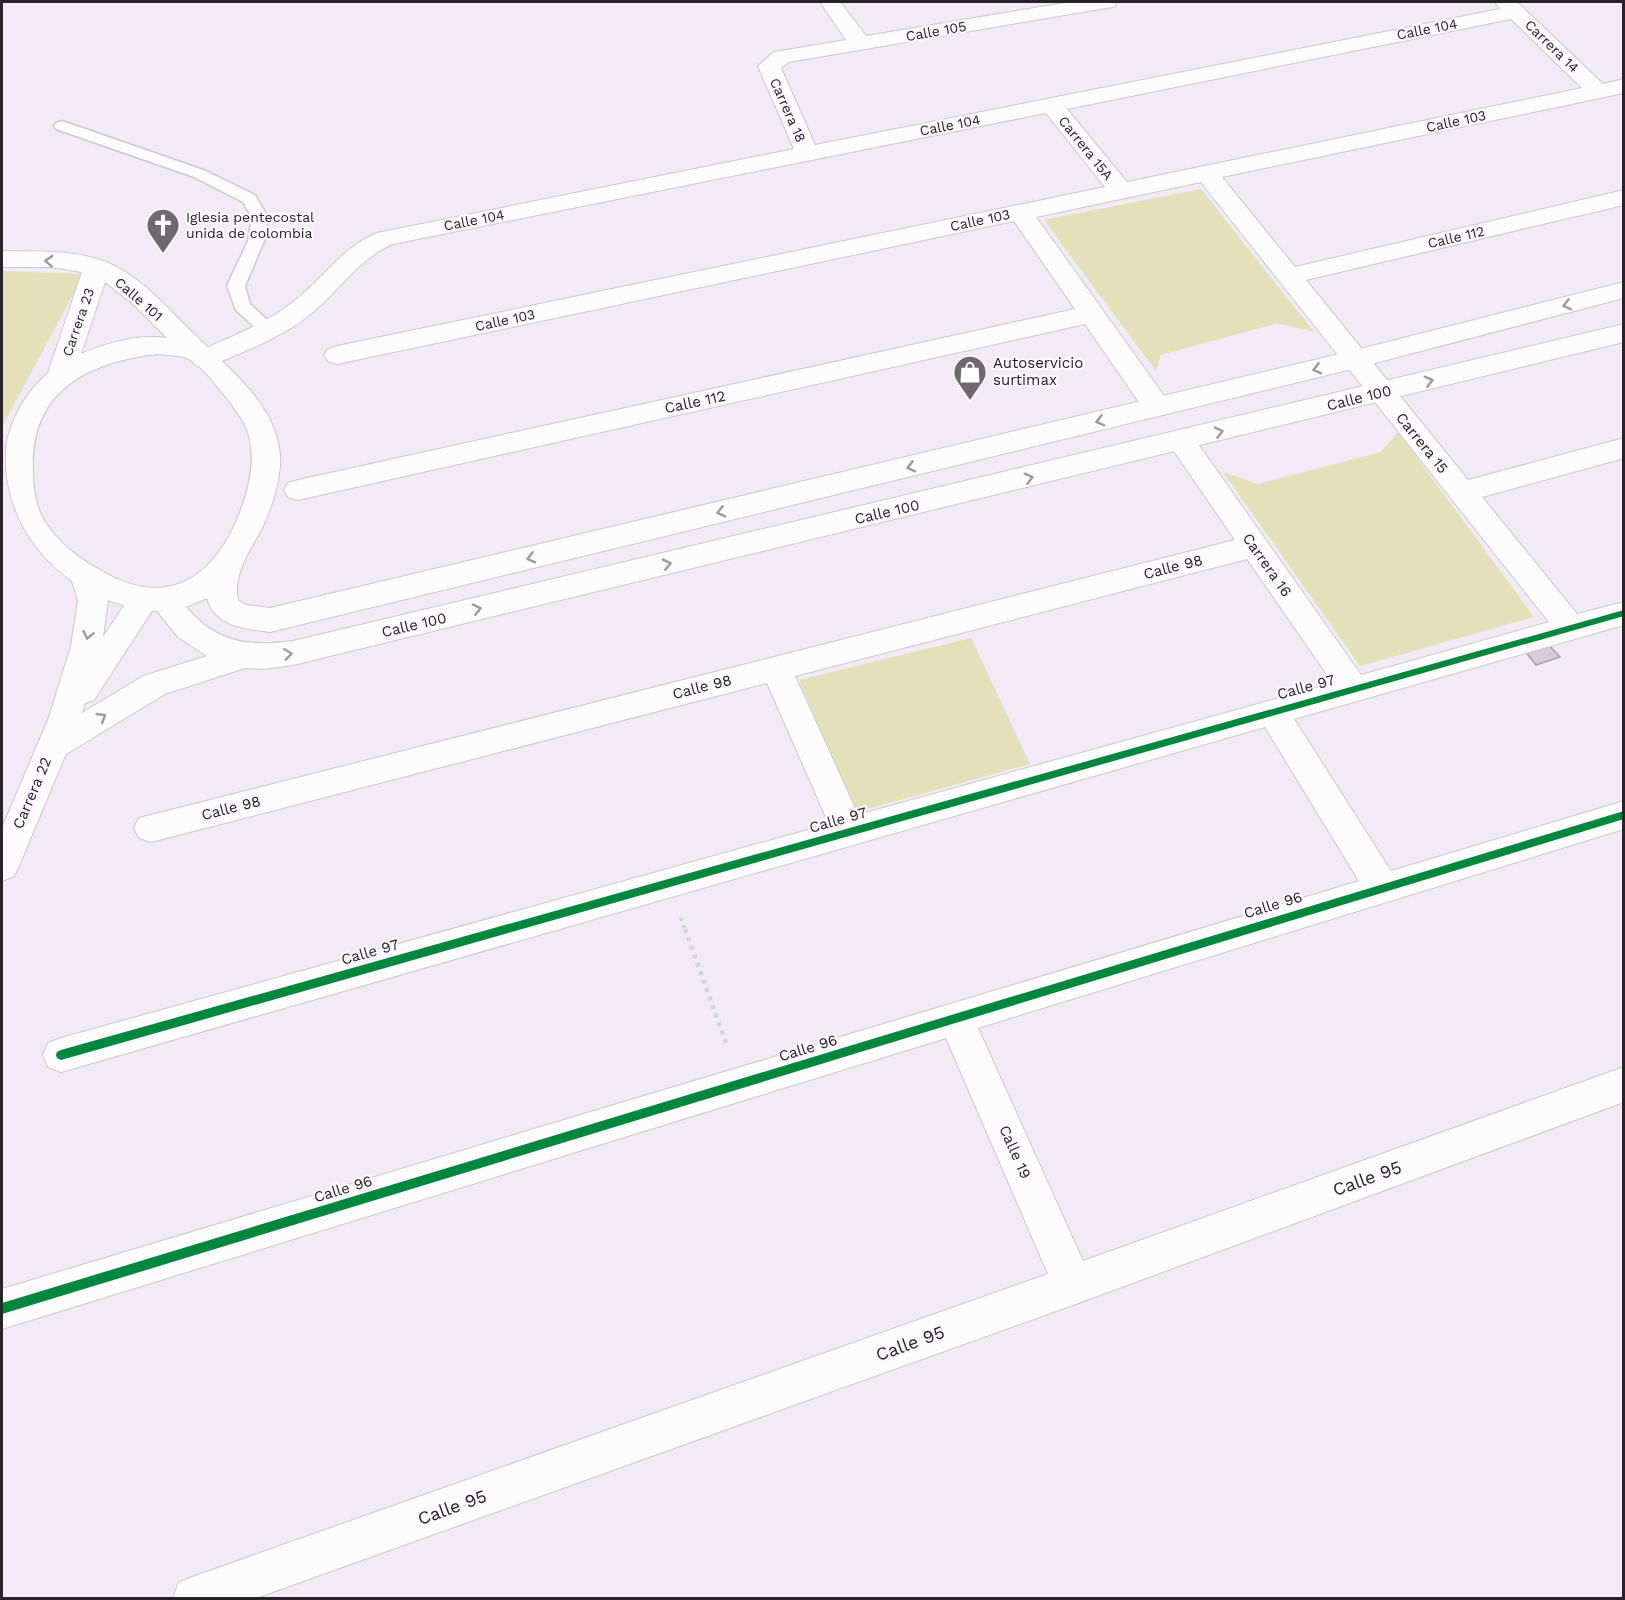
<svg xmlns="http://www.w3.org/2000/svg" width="1625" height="1600" font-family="'Work Sans',sans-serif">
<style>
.green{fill:#e2e1ba}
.building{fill:#d8cad9;stroke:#aaa4ab;stroke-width:1.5}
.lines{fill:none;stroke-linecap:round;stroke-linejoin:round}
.service-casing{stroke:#cec7d0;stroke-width:3}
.minor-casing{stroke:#cec7d0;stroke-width:2}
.tertiary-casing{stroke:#cec7d0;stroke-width:2}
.path-far1{stroke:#d6d4d6;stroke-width:4;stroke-dasharray:3 4.5;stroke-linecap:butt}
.path{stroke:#d6d4d6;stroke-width:4.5;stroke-dasharray:4 5;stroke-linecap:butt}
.service{fill:#fdfcfd;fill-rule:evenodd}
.minor{fill:#fdfcfd;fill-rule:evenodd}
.tertiary{fill:#fdfcfd;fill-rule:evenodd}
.cycleway-casing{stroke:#fdf7fe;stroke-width:4}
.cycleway{fill:#00873e;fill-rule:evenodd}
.oneway{stroke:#9e9a9e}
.labels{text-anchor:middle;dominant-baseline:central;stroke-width:4.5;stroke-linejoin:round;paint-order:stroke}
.far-street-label{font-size:14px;fill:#29222a;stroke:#fdf7fe}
.far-poi-label{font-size:14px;fill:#29222a;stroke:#fdf7fe;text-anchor:start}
.poi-label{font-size:15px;fill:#29222a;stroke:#fdf7fe;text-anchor:start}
.street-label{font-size:15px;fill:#29222a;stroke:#fdf7fe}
.near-street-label{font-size:18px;fill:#29222a;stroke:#fdf7fe}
</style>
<rect width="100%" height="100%" fill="#f2eaf4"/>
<g class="green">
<polygon points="1201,189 1314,332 1277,323 1161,355 1156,371 1044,220"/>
<polygon points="2,271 84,274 2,427"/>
<polygon points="1398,432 1534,617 1360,666 1223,472 1258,484 1381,452"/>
<polygon points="971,638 1030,764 856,812 799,680"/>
</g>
<polygon class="building" points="1548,644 1560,657 1536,665 1525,651"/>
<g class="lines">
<defs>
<polygon id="service" points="62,121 206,171 255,195 268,217 264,241 245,286 250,304 274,326 277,330 274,334 262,334 236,310 227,286 248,241 252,217 243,202 194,177 56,129 54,126 56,123"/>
<g id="minor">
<path d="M820 2H840L866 36 1071 2H1117L1114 7 1106 8 789 62 781 68 815 145 1500 9 1495 2H1517L1603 84 1624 79V93L1222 177 1295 267 1624 190V205L1306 280 1468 480 1624 438V458L1482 497 1577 614 1624 602V625L1294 719 1391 871 1624 801V829L978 1028 1083 1261 1624 1067V1102L1073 1305 256 1598H173L179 1582 195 1576 1048 1274 946 1038 2 1329V1289L1359 881 1265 727 61 1072 48 1067 43 1055 48 1043 61 1038 829 824 767 683 151 842 139 838 134 828 139 818 1235 540 1167 441 1171 434 1181 431 1191 434 1361 675 1549 622 1201 182 1036 217 1167 400 1171 407 1167 414 1157 416 1147 414 1085 324 298 500 288 497 284 490 288 483 298 480 1075 309 1014 221 337 364 328 361 324 355 328 349 337 346 1105 187 1046 113 393 244C358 259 340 290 312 313 283 337 247 350 213 365L204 368 195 365 191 359 195 353C228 338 264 325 293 302 323 279 341 248 377 233L794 149 758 66 774 52 846 40ZM1511 19 1582 88 1127 182 1067 109ZM1247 559 1333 683 858 815 795 676Z"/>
<polygon points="86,567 97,570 108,601 103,637 133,592 144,589 155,592 159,600 94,700 85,703 80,720 19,866 14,876 2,881 2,828 48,720 71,646 78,601 71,578 75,570"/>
</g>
<path id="tertiary" d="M2 251C37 252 72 249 106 262 141 276 167 308 194 334 229 370 284 409 280 467 278 488 271 509 262 528 251 550 232 574 238 600L246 605 270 608 1356 350 1624 282V298L1356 368 270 632C245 629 214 626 207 598L186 607C217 643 248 647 293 641L1624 324V342L293 665 263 669 245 668 165 694 63 756 52 760 41 756 36 747 41 738 143 676 207 656 178 637 157 611C73 605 0 536 6 447 11 418 26 392 48 373L82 272 51 267H2ZM105 282 134 305 167 338C139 334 106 343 81 354ZM156 354C165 355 174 355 183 357 200 361 215 385 226 397 234 408 243 419 248 432 256 459 250 486 240 512 214 579 167 610 100 570 80 559 61 545 48 526 36 511 33 489 33 470 30 391 87 363 156 354Z"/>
</defs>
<use href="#service" class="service-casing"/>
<use href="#minor" class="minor-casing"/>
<use href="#tertiary" class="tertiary-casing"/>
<polyline class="path-far1" points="681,918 685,930"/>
<polyline class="path" points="685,929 727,1046"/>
<use href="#service" class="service"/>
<use href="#minor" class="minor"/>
<use href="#tertiary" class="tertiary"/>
<defs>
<g id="cycleway">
<polygon points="1624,610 1624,616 61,1060 57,1058 56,1055 57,1052 61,1050"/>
<polygon points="1624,811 1624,819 2,1314 2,1303"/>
</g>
</defs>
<use href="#cycleway" class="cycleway-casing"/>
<use href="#cycleway" class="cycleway"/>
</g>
<defs><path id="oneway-chevron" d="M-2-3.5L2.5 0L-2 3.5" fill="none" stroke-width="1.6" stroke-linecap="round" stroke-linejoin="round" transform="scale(1.5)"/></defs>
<g class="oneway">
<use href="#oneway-chevron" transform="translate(49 261) rotate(-177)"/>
<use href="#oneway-chevron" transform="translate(1567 305) rotate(166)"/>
<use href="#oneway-chevron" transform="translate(1317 369) rotate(166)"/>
<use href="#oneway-chevron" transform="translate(1429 381) rotate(-14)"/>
<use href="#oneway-chevron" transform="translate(1100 421) rotate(166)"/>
<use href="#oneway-chevron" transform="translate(1219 432) rotate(-14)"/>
<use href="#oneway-chevron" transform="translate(911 467) rotate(166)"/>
<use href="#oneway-chevron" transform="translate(1029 478) rotate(-14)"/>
<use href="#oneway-chevron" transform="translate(721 512) rotate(166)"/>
<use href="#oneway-chevron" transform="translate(531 558) rotate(166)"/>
<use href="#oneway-chevron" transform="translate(667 564) rotate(-13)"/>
<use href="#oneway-chevron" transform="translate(477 609) rotate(-13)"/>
<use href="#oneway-chevron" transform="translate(88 635) rotate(102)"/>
<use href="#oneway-chevron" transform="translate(288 654) rotate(-8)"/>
<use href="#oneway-chevron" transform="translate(102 717) rotate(-31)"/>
</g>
<defs>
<symbol id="church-pin" viewBox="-11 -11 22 30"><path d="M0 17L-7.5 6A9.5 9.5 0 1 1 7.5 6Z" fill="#6f6871" stroke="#fdf7fe"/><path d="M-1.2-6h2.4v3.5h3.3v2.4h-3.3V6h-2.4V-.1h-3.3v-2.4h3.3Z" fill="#fff"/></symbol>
<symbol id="shop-pin" viewBox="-11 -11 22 30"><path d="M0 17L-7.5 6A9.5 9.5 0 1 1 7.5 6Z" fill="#6f6871" stroke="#fdf7fe"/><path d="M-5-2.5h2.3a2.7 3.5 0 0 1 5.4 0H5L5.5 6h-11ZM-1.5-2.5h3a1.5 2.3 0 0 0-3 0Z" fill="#fff"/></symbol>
</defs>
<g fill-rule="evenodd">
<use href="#church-pin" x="144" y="206" width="38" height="52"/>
<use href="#shop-pin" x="951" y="353" width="38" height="52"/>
</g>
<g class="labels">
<g class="far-street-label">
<text transform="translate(1427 29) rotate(-11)">Calle 104</text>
<text transform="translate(936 31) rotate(-10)">Calle 105</text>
<text transform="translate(1552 46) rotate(44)">Carrera 14</text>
<text transform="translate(788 110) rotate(66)">Carrera 18</text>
<text transform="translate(1456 121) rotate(-12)">Calle 103</text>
<text transform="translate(950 125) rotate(-11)">Calle 104</text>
<text transform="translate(1086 148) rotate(51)">Carrera 15A</text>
<text transform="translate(474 220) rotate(-11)">Calle 104</text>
<text transform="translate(980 220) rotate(-12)">Calle 103</text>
<text transform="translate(1456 237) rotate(-13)">Calle 112</text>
<text transform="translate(139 299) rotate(41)">Calle 101</text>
<text transform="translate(505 320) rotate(-12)">Calle 103</text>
<text transform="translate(78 322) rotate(-71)">Carrera 23</text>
</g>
<g class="far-poi-label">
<text x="186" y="217">Iglesia pentecostal<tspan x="186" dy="16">unida de colombia</tspan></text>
</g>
<g class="poi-label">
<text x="993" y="363">Autoservicio<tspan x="993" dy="17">surtimax</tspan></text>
</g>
<g class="street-label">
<text transform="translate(1359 398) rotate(-14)">Calle 100</text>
<text transform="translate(695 402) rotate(-12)">Calle 112</text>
<text transform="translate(1422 443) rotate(51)">Carrera 15</text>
<text transform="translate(887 512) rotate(-13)">Calle 100</text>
<text transform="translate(1267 565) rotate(55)">Carrera 16</text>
<text transform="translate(1173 567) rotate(-14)">Calle 98</text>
<text transform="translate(414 625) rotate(-13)">Calle 100</text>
<text transform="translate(702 687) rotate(-14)">Calle 98</text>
<text transform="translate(1306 687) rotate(-15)">Calle 97</text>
<text transform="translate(32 793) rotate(-67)">Carrera 22</text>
<text transform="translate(231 808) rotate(-14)">Calle 98</text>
<text transform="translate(838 820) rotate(-16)">Calle 97</text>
<text transform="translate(1273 905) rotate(-17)">Calle 96</text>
<text transform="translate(370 952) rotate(-16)">Calle 97</text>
<text transform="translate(808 1048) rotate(-17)">Calle 96</text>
<text transform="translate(1015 1152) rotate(66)">Calle 19</text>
<text transform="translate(343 1189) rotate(-17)">Calle 96</text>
</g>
<g class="near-street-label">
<text transform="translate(1367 1178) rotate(-20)">Calle 95</text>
<text transform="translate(910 1343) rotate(-20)">Calle 95</text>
<text transform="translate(452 1507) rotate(-20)">Calle 95</text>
</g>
</g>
<rect width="1625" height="1600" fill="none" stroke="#29222a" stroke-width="6"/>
</svg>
